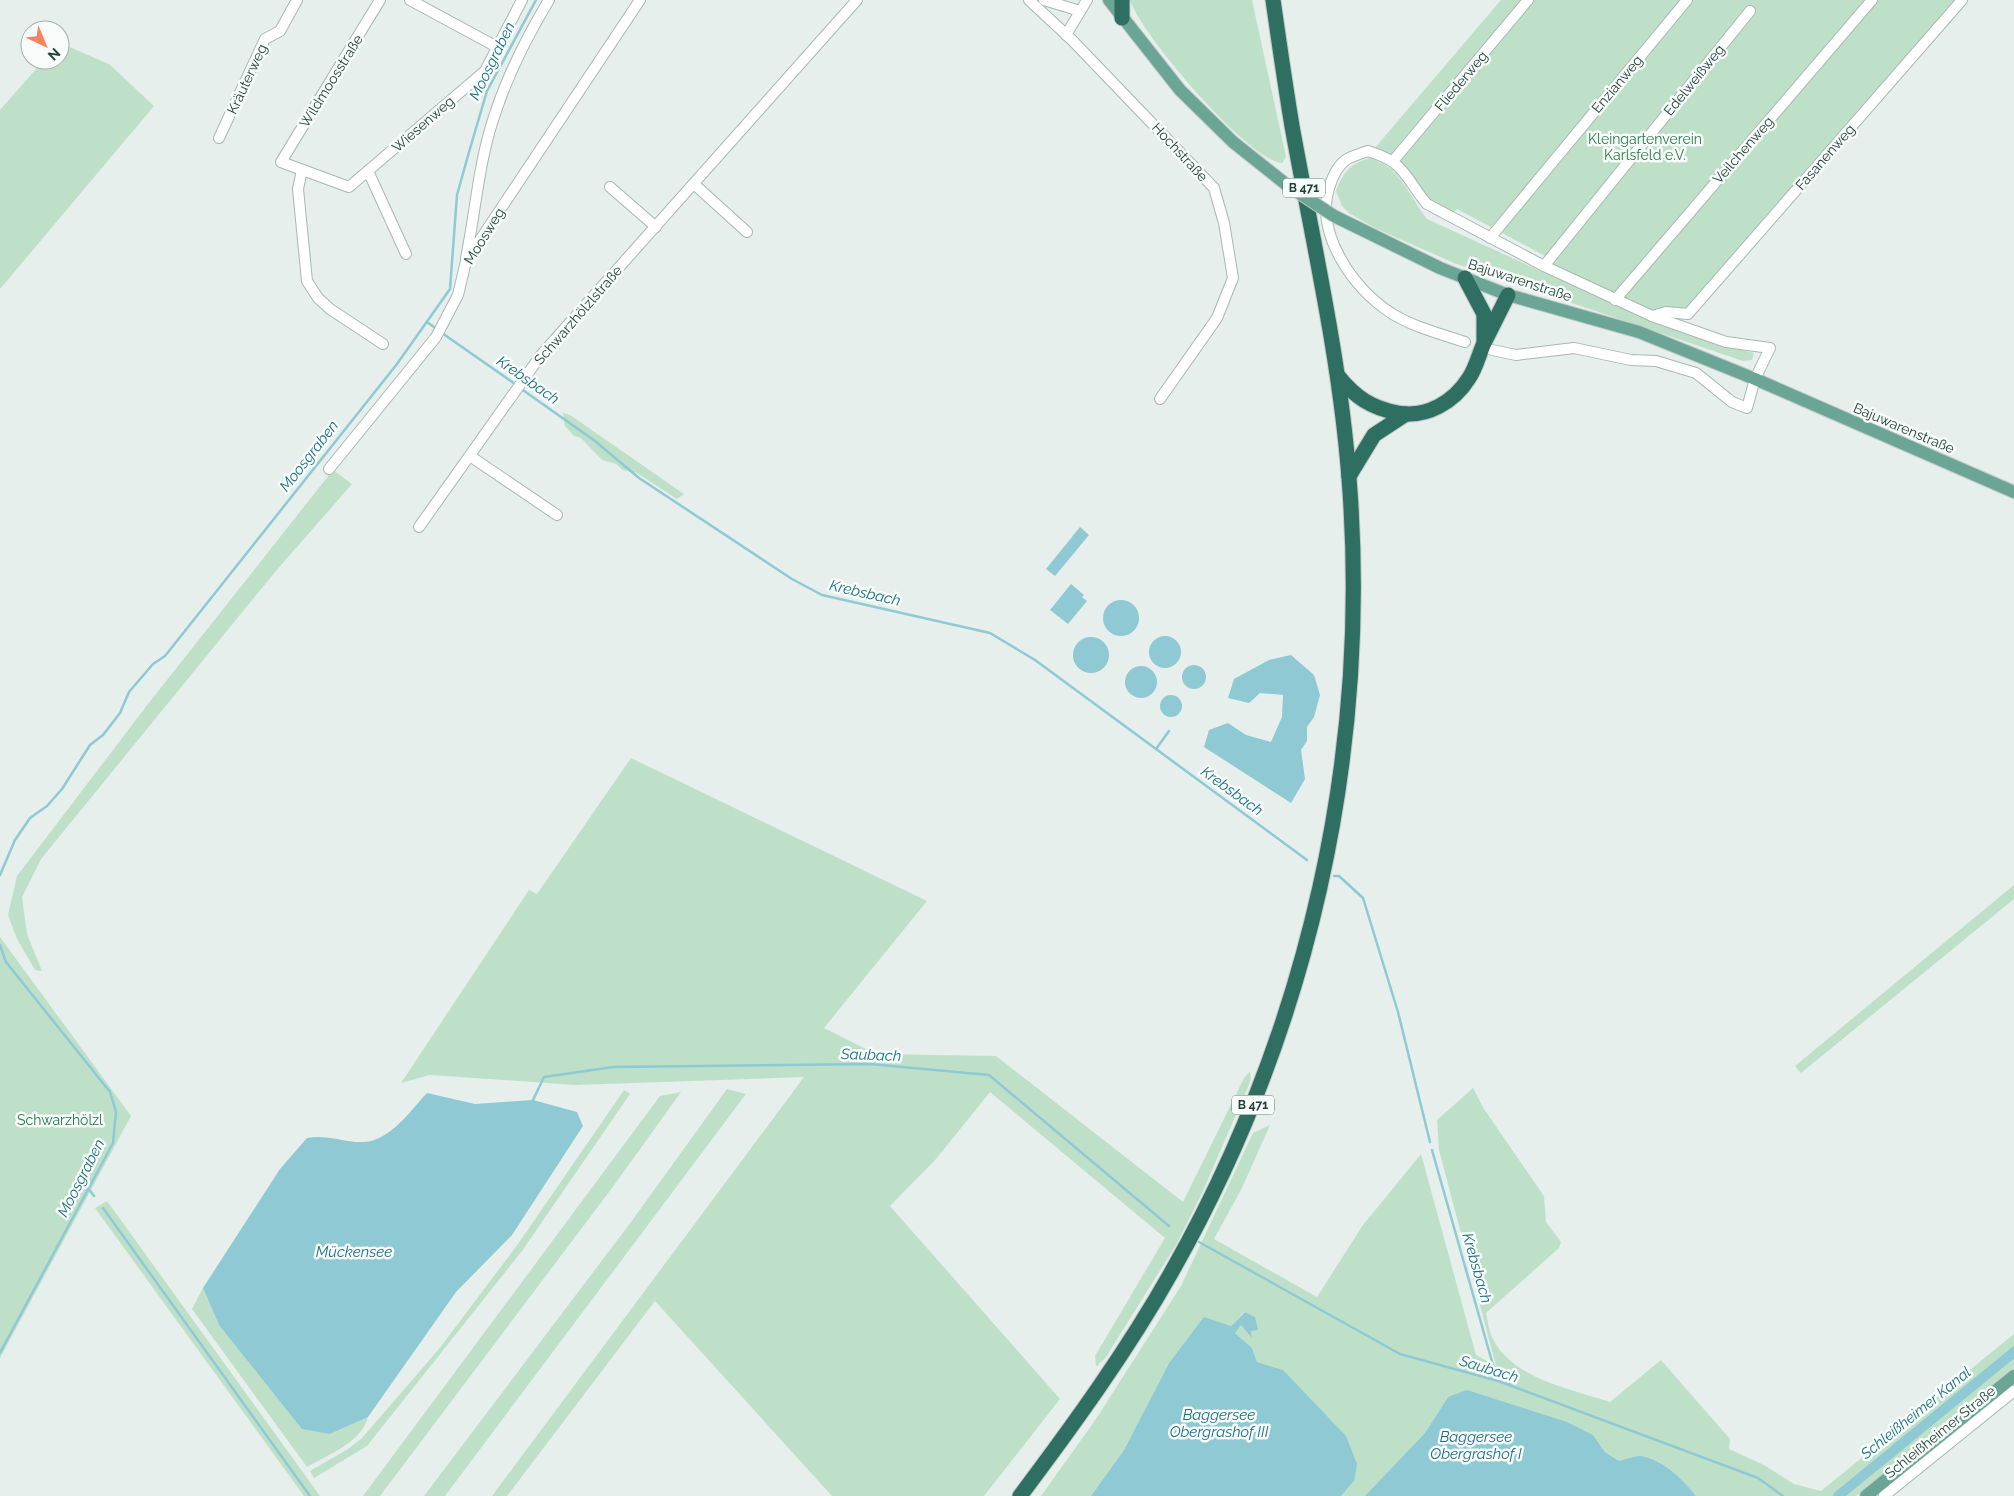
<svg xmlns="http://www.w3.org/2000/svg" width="2014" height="1496" font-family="Raleway,sans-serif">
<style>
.green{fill:#bfe0c8}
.water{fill:#8ec9d4}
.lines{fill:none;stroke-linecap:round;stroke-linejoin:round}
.stream{stroke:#8ec9d4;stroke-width:2.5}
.canal{stroke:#8ec9d4;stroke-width:10}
.minor-casing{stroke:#a8b8b2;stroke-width:12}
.major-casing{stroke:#c2cac8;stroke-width:14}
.highway-casing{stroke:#c2cac8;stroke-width:17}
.minor{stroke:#fff;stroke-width:10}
.major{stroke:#6aa596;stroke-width:12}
.highway{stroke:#2f6f62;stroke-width:15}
.major-bridge-casing{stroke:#c2cac8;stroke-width:14;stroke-linecap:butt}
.major-bridge{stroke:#6aa596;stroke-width:12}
.labels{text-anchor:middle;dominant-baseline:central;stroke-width:5;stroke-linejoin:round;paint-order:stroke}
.shield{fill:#f7fbf9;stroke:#637a73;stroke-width:1}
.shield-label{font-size:12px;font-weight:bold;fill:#24423a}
.street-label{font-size:14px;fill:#24423a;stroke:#f7fbf9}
.park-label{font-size:14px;fill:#2d7a4b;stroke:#f7fbf9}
.water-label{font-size:15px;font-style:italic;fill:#1c6f80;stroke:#f7fbf9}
</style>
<rect width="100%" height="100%" fill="#e6efeb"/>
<g class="green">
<path d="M1130 0H1252L1286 157 1282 163C1248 161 1140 33 1130 0Z"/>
<polygon points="1501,0 1524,0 1391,158 1374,149"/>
<polygon points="1532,0 1967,0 1690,320 1649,313 1542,262 1545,256 1457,209 1451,215 1428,201 1399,163"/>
<polygon points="60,43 109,64 154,106 0,289 0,110 44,60 60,60"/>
<path d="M1370 158C1376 161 1383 163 1388 167 1403 177 1415 204 1427 219L1641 317 1722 345 1754 353 1752 360 1743 361 1454 263 1375 228 1349 213 1342 206 1336 191C1343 172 1350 164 1370 158Z"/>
<polygon points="563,413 570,415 684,494 677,499 637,473 623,470 616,464 602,460 581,438 574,436 565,426"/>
<polygon points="333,470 352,484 275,572 41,859 22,897 27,934 42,971 35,970 17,939 8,915 17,876 148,704"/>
<polygon points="631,758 927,901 824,1028 876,1054 996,1056 1183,1202 1244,1078 1250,1071 1251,1080 1203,1191 1176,1245 1106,1357 1096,1367 1095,1356 1165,1238 990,1092 936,1159 890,1206 1060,1399 984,1496 832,1496 655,1301 507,1496 492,1496 804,1077 576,1085 430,1075 401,1083 529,890 537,894"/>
<polygon points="2014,885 2014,899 1801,1073 1795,1066"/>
<polygon points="0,937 131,1116 0,1358"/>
<path d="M1473 1088 1484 1109 1544 1196 1546 1222 1561 1242 1559 1248 1486 1313C1488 1321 1489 1332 1493 1339 1513 1379 1571 1389 1610 1402L1661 1360 1730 1439 1729 1449 1764 1465 1794 1484 1821 1491 2014 1334V1370L1856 1496H1696C1683 1479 1664 1461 1642 1456 1636 1455 1625 1460 1619 1461L1605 1452 1593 1435 1448 1397 1425 1433 1366 1496H1341L1354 1481 1283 1370 1257 1362 1252 1348 1235 1333 1241 1324 1252 1337 1251 1330H1258L1244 1312 1231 1326 1204 1318 1169 1363 1124 1450 1091 1496H1041L1096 1419 1181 1286 1253 1133 1270 1125 1242 1188 1214 1239 1317 1297 1363 1225 1421 1154 1476 1355 1496 1366 1439 1150 1437 1120Z"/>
<polygon points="727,1089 746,1094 445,1496 424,1496 631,1222"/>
<polygon points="624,1090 630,1094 522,1251 367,1446 314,1478 310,1471 348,1449 362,1438 439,1349 518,1244"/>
<polygon points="681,1092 612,1188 380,1496 363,1496 660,1096"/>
<polygon points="107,1201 320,1496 304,1496 95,1208"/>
<path d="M203 1288 219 1325 330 1434 368 1417C362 1442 328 1455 307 1467L192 1309Z"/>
</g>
<g class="water">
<polygon points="1080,527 1089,535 1055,576 1046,569"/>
<polygon points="1071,584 1084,595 1082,597 1087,601 1068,624 1050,610"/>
<circle cx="1121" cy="618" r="18"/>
<circle cx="1165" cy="652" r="16"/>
<circle cx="1091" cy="655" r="18"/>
<polygon points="1291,655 1314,675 1320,695 1314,717 1307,727 1307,741 1301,750 1305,779 1291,803 1204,747 1209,730 1228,723 1246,735 1271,742 1282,717 1283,695 1260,693 1249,703 1228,698 1234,679 1269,660"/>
<circle cx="1194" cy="677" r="12"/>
<circle cx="1141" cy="682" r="16"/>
<circle cx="1171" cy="706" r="11"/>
<path d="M427 1093 475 1104 533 1100 577 1112 583 1126 512 1235 456 1292 368 1417 330 1434 302 1429 219 1325 203 1288 280 1169 307 1138C327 1134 344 1143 364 1142 390 1141 411 1110 427 1093Z"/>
<polygon points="1245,1312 1255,1317 1258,1330 1251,1331 1252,1338 1241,1325 1235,1333 1252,1348 1257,1362 1283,1370 1346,1436 1357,1464 1354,1481 1341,1496 1091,1496 1124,1450 1169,1363 1204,1317 1231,1326"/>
<path d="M1467 1390 1567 1422 1593 1435 1605 1452 1619 1461C1625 1460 1636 1455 1642 1456 1664 1461 1683 1479 1696 1496H1365L1425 1433 1448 1397Z"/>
</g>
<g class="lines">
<g class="stream">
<polyline points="427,322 438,330"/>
<polyline points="442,333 515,384"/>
<polyline points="520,388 595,441 639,478 792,579 822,595 990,633 1035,660 1307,860"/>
<polyline points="1156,749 1169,731"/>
<polyline points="0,875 15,840 30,818 47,806 62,789 90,745 103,735 120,713 129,692 153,664 165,656 397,364 450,289 457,195 469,152 487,91 536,0"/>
<polyline points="1334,876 1339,876 1363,898 1398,1012 1430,1142"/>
<polyline points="0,945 6,962 110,1092 116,1112 113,1143 0,1353"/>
<polyline points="533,1100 544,1077 613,1067 870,1064 989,1075 1169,1226"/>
<polyline points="1432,1150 1493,1365 1511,1386"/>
<polyline points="88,1188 94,1196"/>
<polyline points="103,1208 310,1496"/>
<polyline points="1199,1242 1400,1354 1498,1381 1758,1478 1783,1496"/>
</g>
<polyline class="canal" points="1838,1496 2014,1352"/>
<defs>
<g id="minor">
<polyline points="380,0 281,162 349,187 485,71 522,0"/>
<polyline points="410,0 497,47"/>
<polyline points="1029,0 1072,40 1214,188 1224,223 1233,278 1217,318 1160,399"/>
<polyline points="1044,0 1080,11"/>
<polyline points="1066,35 1087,0"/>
<polyline points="219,138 265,39 280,31 297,0"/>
<polyline points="1393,161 1528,0"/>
<polyline points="302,170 298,189 307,281 318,298 330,309 383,344"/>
<polyline points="368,171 406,254"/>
<polyline points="694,184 747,232"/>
<polyline points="610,187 656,227"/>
<polyline points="1490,238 1687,0"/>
<path d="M466 258C476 209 479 158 496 111 509 72 528 35 549 0"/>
<polyline points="1544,266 1750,11"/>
<polyline points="1615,300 1872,0"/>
<polyline points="1652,316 1666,312 1688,314 1962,0"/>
<path d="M1465 342C1441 334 1413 327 1391 313 1353 288 1315 234 1329 188 1332 178 1338 165 1347 159 1353 156 1362 153 1368 151 1377 154 1387 157 1394 163 1408 173 1415 191 1427 204L1544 266 1652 316 1726 342 1770 348 1755 379 1747 408 1732 402 1696 373 1656 361 1631 360 1574 348 1516 355 1492 350"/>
<polyline points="470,456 557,515"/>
<polyline points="329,469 436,337 458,295 466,261 640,0"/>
<polyline points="419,527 541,355 857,0"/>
<polyline points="1884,1496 2014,1391"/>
</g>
<g id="major">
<polyline points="1109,0 1180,90 1233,142 1287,185"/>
<polyline points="1334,216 1440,268 1508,295 1639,332 1755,379 2014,492"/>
<polyline points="1866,1496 2014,1376"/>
</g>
<g id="highway">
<polyline points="1122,0 1122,18"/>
<polyline points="1465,278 1484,314 1484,340"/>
<path d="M1338 376C1355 397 1371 408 1398 413 1427 418 1454 402 1469 378 1476 368 1479 354 1484 343 1492 327 1500 311 1508 295"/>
<polyline points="1349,476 1374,435 1406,414"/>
<path d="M1020 1496C1074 1424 1127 1351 1171 1273 1308 1032 1371 754 1349 478 1340 359 1313 243 1292 126 1285 84 1279 42 1273 0"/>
</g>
</defs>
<use href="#minor" class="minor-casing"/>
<use href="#major" class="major-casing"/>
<use href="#highway" class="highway-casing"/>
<use href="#minor" class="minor"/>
<use href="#major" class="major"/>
<use href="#highway" class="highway"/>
<defs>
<polyline id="major-bridge" points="1287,185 1334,216"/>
</defs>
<use href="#major-bridge" class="major-bridge-casing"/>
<use href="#major-bridge" class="major-bridge"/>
</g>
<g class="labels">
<g class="shield">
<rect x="1283" y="178.5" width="42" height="19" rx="4"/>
<rect x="1232" y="1095.5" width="42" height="19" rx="4"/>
</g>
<g class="shield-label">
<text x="1304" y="188">B 471</text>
<text x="1253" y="1105">B 471</text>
</g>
<g class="street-label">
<text transform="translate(247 79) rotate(-65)">Kräuterweg</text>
<text transform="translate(1694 80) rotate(-51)">Edelweißweg</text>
<text transform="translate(331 81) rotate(-58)">Wildmoosstraße</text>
<text transform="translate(1461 81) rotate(-50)">Fliederweg</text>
<text transform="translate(1617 84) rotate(-50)">Enzianweg</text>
<text transform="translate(423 124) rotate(-41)">Wiesenweg</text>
<text transform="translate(1743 150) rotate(-49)">Veilchenweg</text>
<text transform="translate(1180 152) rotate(47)">Hochstraße</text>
<text transform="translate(1825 157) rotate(-49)">Fasanenweg</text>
<text transform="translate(484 236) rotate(-58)">Moosweg</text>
<text transform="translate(1520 280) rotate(18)">Bajuwarenstraße</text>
<text transform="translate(578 315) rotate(-49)">Schwarzhölzlstraße</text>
<text transform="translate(1904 428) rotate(23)">Bajuwarenstraße</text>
<text transform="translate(1940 1432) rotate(-39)">Schleißheimer Straße</text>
</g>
<g class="park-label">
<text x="1645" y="139">Kleingartenverein<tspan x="1645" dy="16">Karlsfeld e.V.</tspan></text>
<text x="60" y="1120">Schwarzhölzl</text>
</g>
<g class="water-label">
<text transform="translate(492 61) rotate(-64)">Moosgraben</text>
<text transform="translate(528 380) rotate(35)">Krebsbach</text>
<text transform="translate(309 456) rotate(-52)">Moosgraben</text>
<text transform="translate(865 593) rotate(13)">Krebsbach</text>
<text transform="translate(1232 791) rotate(36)">Krebsbach</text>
<text transform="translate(871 1055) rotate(2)">Saubach</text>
<text transform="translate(81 1178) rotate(-63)">Moosgraben</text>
<text x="354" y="1252">Mückensee</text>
<text transform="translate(1477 1268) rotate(74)">Krebsbach</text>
<text transform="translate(1489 1369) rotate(17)">Saubach</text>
<text transform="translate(1916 1413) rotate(-39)">Schleißheimer Kanal</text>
<text x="1219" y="1415">Baggersee<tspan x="1219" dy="17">Obergrashof III</tspan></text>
<text x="1476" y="1437">Baggersee<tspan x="1476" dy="17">Obergrashof I</tspan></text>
</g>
</g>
<g transform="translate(45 45) rotate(136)"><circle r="24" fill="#f7fbf9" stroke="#a3b1ad"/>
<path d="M0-4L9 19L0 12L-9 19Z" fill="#f4845f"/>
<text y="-8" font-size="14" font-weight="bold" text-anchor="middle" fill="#24423a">N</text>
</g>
</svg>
